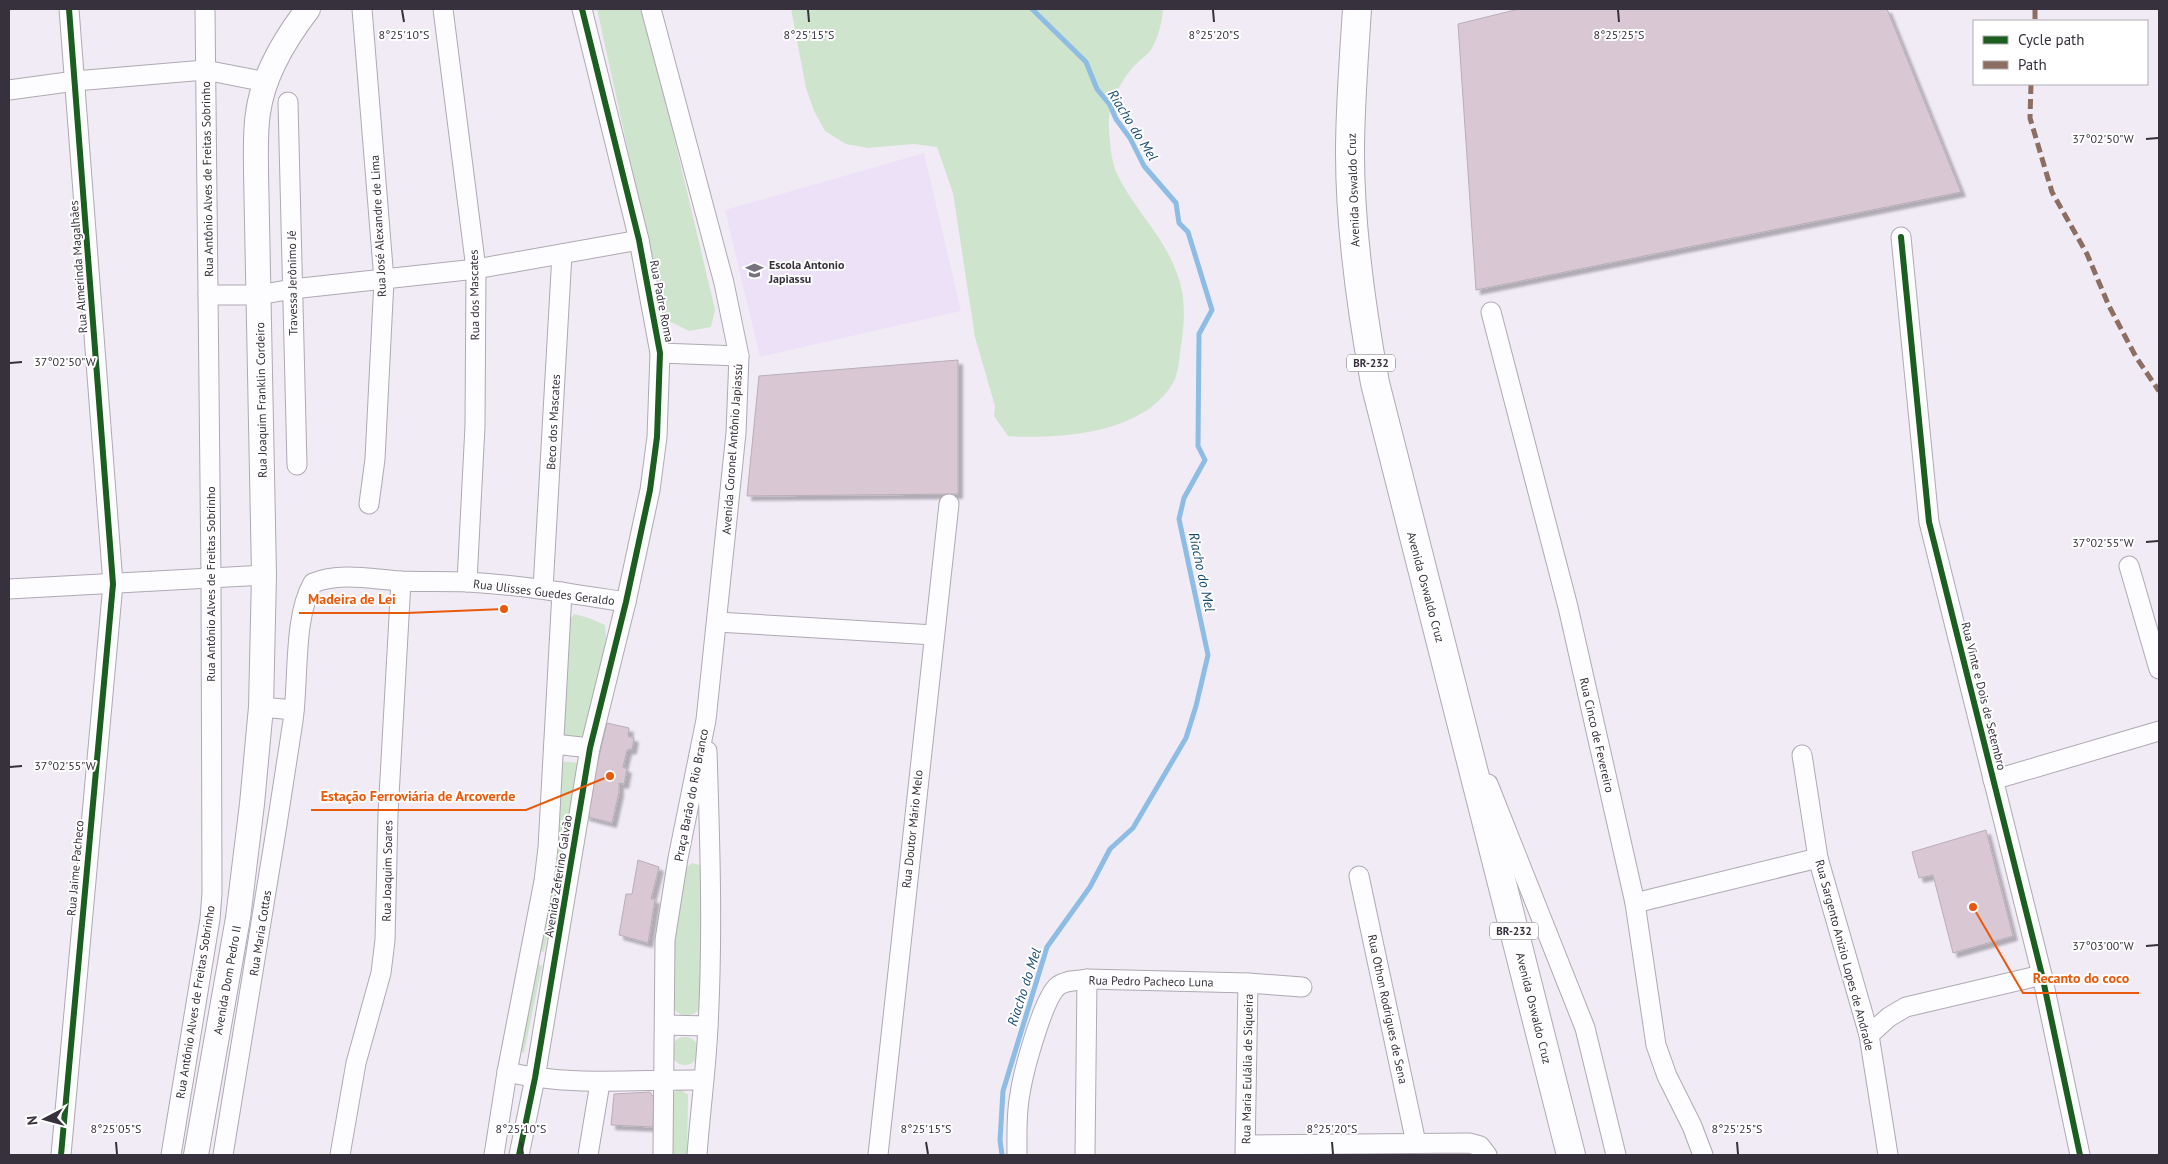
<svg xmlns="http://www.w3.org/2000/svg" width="2168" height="1164" font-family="'PT Sans',sans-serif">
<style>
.built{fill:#ede1f8}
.green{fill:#cfe4cc}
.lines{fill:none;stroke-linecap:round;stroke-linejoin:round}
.stream{stroke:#8dbce4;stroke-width:5}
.building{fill:#d9c7d3;stroke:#b8aeb6;filter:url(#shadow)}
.minor-casing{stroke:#aea9b3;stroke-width:21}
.major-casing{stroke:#aea9b3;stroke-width:26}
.highway-casing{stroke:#aea9b3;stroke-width:30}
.minor{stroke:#fdfcfe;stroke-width:19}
.major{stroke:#fdfcfe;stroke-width:24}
.highway{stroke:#fdfcfe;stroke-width:28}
.quiet{stroke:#8d6e63;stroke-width:5;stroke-dasharray:10 5;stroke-linecap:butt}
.cycleway-casing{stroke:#fff;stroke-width:9}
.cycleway{stroke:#1b5e20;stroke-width:6}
.ticks{fill:none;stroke:#37303d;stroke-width:2}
.labels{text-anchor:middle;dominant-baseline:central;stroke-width:4;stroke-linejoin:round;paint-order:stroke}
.shield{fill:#fff;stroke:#736e77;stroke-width:1}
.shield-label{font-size:11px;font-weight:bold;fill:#37303d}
.street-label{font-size:12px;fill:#37303d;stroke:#fff}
.poi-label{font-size:12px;font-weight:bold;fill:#37303d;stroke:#fff;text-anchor:start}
.water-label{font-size:14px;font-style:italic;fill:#194d70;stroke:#fff}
.ticks-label{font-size:12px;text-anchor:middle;fill:#37303d;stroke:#fff;stroke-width:4;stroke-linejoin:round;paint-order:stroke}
.leader{fill:none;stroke:#e8590c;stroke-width:2}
.callout-dot{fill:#e8590c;stroke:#fff;stroke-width:2}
.callout-label{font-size:14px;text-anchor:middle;font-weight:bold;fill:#e8590c;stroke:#fff;stroke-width:4;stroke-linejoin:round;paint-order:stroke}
</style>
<defs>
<filter id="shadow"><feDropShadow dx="4.5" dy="4.5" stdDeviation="1" flood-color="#0004"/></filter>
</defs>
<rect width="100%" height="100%" fill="#f1ebf6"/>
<polygon class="built" points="924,153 961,311 760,357 725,210"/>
<g class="green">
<polygon points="597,9 640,9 653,48 715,310 711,327 689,331 665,319"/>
<path d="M791 9H1163C1162 23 1159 35 1152 48 1148 55 1141 59 1136 64 1120 81 1107 106 1109 129 1110 144 1111 160 1117 174 1133 208 1163 235 1176 271 1186 295 1185 320 1181 346 1179 357 1179 373 1173 383 1143 434 1061 439 1008 436L994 416 995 406 975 337 953 193 937 147 914 144 868 148 846 144 825 131 814 111 806 88Z"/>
<polygon points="574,614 589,618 605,625 606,639 587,728 585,735 573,738 565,737 561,728 567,625"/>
<polygon points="558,761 581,763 544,952 539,950 554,877"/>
<polygon points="692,863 703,866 702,1006 694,1014 683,1016 674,1010 669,1001 671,945 683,870"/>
<polygon points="535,963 542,966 524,1053 518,1051"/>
<circle cx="685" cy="1051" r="14"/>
<polygon points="680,1089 688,1095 687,1155 670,1155 670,1095"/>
</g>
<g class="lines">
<polyline class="stream" points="1002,1155 1000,1140 1003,1091 1047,947 1090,887 1110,849 1133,828 1186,738 1196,706 1208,655 1179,519 1184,498 1205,460 1198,446 1199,334 1212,310 1188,232 1179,223 1176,203 1144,166 1130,138 1116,119 1110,105 1097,89 1086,62 1032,9"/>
</g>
<g class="building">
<polygon points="1519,9 1887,9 1961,192 1476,290 1458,24"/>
<polygon points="958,360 958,494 747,496 759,376"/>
<polygon points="607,723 629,728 628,736 634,738 632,749 627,750 623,767 627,769 624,784 619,783 619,792 612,823 585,816"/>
<polygon points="1986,830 2013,936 1953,953 1933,875 1919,878 1912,852"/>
<polygon points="638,860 659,867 651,899 655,899 648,943 619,935 626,894 632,894"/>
<polygon points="650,1092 654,1098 653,1127 611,1125 614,1094"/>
</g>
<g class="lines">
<defs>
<g id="minor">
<polyline points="362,9 384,280 375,459 369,504"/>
<polyline points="443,9 476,269 475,426 467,582"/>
<polyline points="651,9 724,283 739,356 736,433 706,720 678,858 665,940 663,1155"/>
<polyline points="9,90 75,81 205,70 266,82"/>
<polyline points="288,102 297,465"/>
<polyline points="1901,237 1929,522 2042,975 2080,1155"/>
<polyline points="208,295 259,295 292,289 476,269 639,240"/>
<polyline points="1491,312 1568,607 1635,903 1656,1045 1667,1076 1692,1126 1703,1155"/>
<polyline points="660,353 739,356"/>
<polyline points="2129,566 2159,669"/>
<polyline points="9,589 264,575"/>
<polyline points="543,589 562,254"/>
<polyline points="717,622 934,635"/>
<polyline points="261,707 294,710"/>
<polyline points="554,744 590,748"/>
<polyline points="1802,755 1818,858 1869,1035 1888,1155"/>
<polyline points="1993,780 2159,731"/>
<polyline points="1488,784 1585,1028 1616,1155"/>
<polyline points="1359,876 1416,1143"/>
<polyline points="1635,903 1818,858"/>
<polyline points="665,1025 708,1026"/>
<polyline points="1869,1035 1889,1017 1906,1007 2042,975"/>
<path d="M507 1072C572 1087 637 1079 703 1080"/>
<polyline points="1246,1145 1469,1143 1480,1146 1487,1155"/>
<polyline points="61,1155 113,584 69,9"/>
<polyline points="171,1155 210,919 212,893 211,577 205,9"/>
<path d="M223 1155C247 1011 271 866 293 721 299 679 293 618 313 583 340 572 371 579 399 581 422 582 445 581 468 582 521 585 574 594 626 602"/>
<polyline points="340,1155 356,1063 381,973 385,940 388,814 401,581"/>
<polyline points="494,1155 507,1072 544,881 548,848 562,592"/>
<polyline points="519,1155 535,1078 590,748 626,602 650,490 657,437 660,353 639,240 582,9"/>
<polyline points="588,1155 600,1083"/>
<path d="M697 1155C700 1113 706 1070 708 1027 713 935 710 843 707 751"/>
<polyline points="878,1155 949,504"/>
<path d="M1017 1155C1017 1135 1016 1114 1020 1094 1023 1073 1043 998 1058 986 1065 980 1078 981 1087 979L1248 983 1302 987"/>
<polyline points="1085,1155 1087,979"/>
<polyline points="1245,1155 1248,983"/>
</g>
<path id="major" d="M196 1155 238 918 252 804 261 707 264 575 256 171C256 151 255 132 258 113 263 75 285 39 308 9"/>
<path id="highway" d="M1357 9C1354 57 1350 105 1350 153 1350 230 1361 307 1375 383L1571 1155"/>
</defs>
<use href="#minor" class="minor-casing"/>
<use href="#major" class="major-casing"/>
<use href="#highway" class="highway-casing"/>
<use href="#minor" class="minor"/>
<use href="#major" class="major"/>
<use href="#highway" class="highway"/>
<g class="quiet">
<polyline points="2035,9 2035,21"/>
<polyline points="2031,84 2030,118 2052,192 2087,254 2109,306 2136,357 2159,391"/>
</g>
<defs>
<g id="cycleway">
<polyline points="1901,237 1929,522 2042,975 2080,1155"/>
<polyline points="61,1155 113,584 69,9"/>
<polyline points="519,1155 535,1078 590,748 626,602 650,490 657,437 660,353 639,240 582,9"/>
</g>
</defs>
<use href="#cycleway" class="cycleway-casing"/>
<use href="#cycleway" class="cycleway"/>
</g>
<path class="ticks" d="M402 10 404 22M808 10 809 22M1213 10 1214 22M1618 10 1619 22M2146 139 2158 138M10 363 22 362M2146 542 2158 541M10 767 22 766M2146 946 2158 945M116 1142 117 1154M521 1142 523 1154M926 1142 928 1154M1332 1142 1333 1154M1737 1142 1738 1154"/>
<defs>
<symbol id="school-bare" viewBox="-9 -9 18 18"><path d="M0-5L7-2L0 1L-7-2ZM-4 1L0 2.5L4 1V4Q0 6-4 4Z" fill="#78717e" stroke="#fff" stroke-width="2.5" paint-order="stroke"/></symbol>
</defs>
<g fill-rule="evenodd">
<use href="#school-bare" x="742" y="258" width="25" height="25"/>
</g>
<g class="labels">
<g class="shield">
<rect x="1347" y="354.5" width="48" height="17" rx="4"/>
<rect x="1490" y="922.5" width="48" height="17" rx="4"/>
</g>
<g class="shield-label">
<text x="1371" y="363">BR-232</text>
<text x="1514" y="931">BR-232</text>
</g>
<g class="street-label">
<text transform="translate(207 179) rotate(-91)">Rua Antônio Alves de Freitas Sobrinho</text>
<text transform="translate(1353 190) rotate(-92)">Avenida Oswaldo Cruz</text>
<text transform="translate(378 226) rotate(-93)">Rua José Alexandre de Lima</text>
<text transform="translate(78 267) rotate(-94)">Rua Almerinda Magalhães</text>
<text transform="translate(292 283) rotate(-91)">Travessa Jerônimo Jé</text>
<text transform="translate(474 295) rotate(-91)">Rua dos Mascates</text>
<text transform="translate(662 301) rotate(79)">Rua Padre Roma</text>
<text transform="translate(261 400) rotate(-91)">Rua Joaquim Franklin Cordeiro</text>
<text transform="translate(553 422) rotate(-87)">Beco dos Mascates</text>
<text transform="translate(732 449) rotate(-86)">Avenida Coronel Antônio Japiassú</text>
<text transform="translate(210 584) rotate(-90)">Rua Antônio Alves de Freitas Sobrinho</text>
<text transform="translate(1426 587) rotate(75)">Avenida Oswaldo Cruz</text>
<text transform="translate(544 592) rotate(7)">Rua Ulisses Guedes Geraldo</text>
<text transform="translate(1984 696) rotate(76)">Rua Vinte e Dois de Setembro</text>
<text transform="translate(1597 735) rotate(77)">Rua Cinco de Fevereiro</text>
<text transform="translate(691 795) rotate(-79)">Praça Barão do Rio Branco</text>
<text transform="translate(912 829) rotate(-84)">Rua Doutor Mário Melo</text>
<text transform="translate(75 868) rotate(-85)">Rua Jaime Pacheco</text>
<text transform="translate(387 871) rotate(-89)">Rua Joaquim Soares</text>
<text transform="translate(558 876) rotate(-81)">Avenida Zeferino Galvão</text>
<text transform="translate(260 933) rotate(-81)">Rua Maria Cottas</text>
<text transform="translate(1845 955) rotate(75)">Rua Sargento Anízio Lopes de Andrade</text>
<text transform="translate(227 980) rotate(-80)">Avenida Dom Pedro II</text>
<text transform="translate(1151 981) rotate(1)">Rua Pedro Pacheco Luna</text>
<text transform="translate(195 1002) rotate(-81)">Rua Antônio Alves de Freitas Sobrinho</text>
<text transform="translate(1534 1008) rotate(76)">Avenida Oswaldo Cruz</text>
<text transform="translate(1388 1009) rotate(78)">Rua Othon Rodrigues de Sena</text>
<text transform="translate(1247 1069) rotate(-89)">Rua Maria Eulália de Siqueira</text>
</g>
<g class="poi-label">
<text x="769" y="264">Escola Antonio<tspan x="769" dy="14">Japiassu</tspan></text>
</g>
<g class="water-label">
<text transform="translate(1133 125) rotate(58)">Riacho do Mel</text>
<text transform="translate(1202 572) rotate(78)">Riacho do Mel</text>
<text transform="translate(1024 987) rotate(-72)">Riacho do Mel</text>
</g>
</g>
<g class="ticks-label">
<text x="404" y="39">8°25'10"S</text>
<text x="809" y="39">8°25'15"S</text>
<text x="1214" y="39">8°25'20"S</text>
<text x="1619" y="39">8°25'25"S</text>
<text x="2103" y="143">37°02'50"W</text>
<text x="65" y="366">37°02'50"W</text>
<text x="2103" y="547">37°02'55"W</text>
<text x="65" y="770">37°02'55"W</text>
<text x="2103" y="950">37°03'00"W</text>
<text x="116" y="1133">8°25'05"S</text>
<text x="521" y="1133">8°25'10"S</text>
<text x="926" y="1133">8°25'15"S</text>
<text x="1332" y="1133">8°25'20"S</text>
<text x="1737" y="1133">8°25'25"S</text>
</g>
<path class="leader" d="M504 609L406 613H299M610 776L526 810H311M1973 907L2023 993H2139"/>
<g class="callout-dot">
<circle cx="504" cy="609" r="5"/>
<circle cx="610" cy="776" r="5"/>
<circle cx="1973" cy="907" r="5"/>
</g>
<g class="callout-label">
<text x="352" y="604">Madeira de Lei</text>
<text x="418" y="801">Estação Ferroviária de Arcoverde</text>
<text x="2081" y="983">Recanto do coco</text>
</g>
<rect width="2168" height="1164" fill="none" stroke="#37303d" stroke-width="20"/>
<rect x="1973" y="20" width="175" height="65" fill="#ffffff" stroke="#afacb1"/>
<rect x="1983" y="36" width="25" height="8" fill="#1b5e20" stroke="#afacb1"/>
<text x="2018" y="45" font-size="15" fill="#37303d">Cycle path</text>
<rect x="1983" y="61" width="25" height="8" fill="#8d6e63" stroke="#afacb1"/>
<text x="2018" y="70" font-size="15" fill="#37303d">Path</text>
<g transform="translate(45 1119) rotate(264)" stroke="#ffffff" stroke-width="4" paint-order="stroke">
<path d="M0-4L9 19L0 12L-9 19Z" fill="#37303d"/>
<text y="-8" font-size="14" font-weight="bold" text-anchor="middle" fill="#37303d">N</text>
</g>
</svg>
